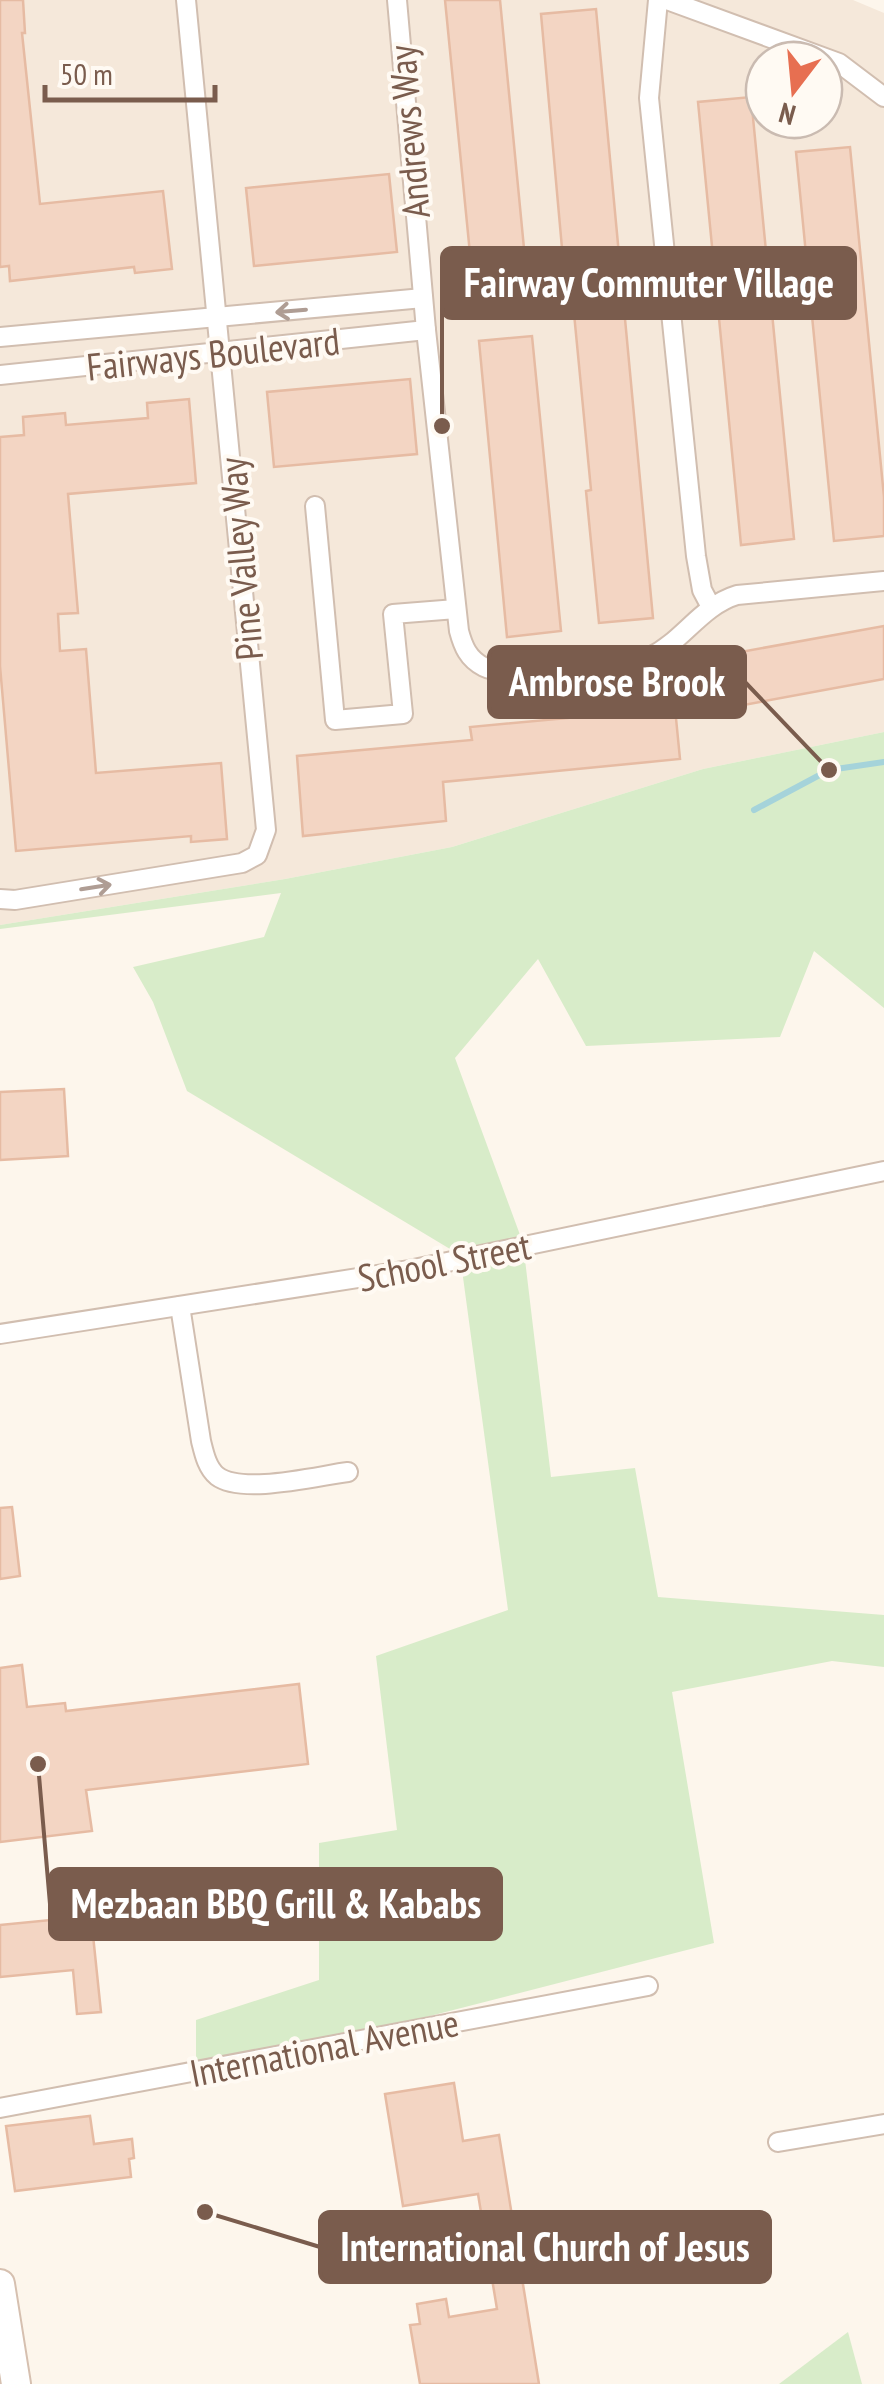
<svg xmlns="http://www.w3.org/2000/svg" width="884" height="2384" font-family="'PT Sans Narrow',sans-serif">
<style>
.residential{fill:#f5e8da;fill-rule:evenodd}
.green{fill:#d8ecc9}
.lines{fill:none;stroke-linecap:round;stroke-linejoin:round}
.stream{stroke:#a5d3da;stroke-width:6}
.building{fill:#f3d5c3;stroke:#e6bba3;stroke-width:2.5}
.minor-casing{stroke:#d1beb0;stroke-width:22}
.secondary-casing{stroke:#d6c0b0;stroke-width:32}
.minor{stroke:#fff;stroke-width:18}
.secondary{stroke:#fff;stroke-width:28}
.oneway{stroke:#af9d94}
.labels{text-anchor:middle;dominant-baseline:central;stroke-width:8;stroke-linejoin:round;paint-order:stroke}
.street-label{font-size:38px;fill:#7a5c4d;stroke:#fffaf3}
.leader{fill:none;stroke:#7a5c4d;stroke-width:4}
.callout-dot{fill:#7a5c4d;stroke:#fffaf3;stroke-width:4}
.callout{fill:#7a5c4d;stroke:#7a5c4d;stroke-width:4}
.callout-label{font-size:40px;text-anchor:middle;font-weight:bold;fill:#fff}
</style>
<rect width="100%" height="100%" fill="#fdf6ec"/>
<path class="residential" d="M0 0H853L884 13V732L703 769 452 847 285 879 0 925ZM764 60H824V120H764Z"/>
<g class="green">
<polygon points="884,732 884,1008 814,951 780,1037 586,1046 538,959 455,1058 523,1243 551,1477 635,1468 658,1597 884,1615 884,1667 832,1661 672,1692 714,1943 196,2076 196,2020 319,1980 319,1843 397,1830 376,1656 508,1610 460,1255 187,1091 153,1002 133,967 264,937 281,893 0,929 0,925 285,879 452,847 703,769"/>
<polygon points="848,2332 862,2384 779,2384"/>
</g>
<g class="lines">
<polyline class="stream" points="754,810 829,770 884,762"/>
</g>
<g class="building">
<polygon points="0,0 23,0 25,33 22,33 40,204 163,191 172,269 135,273 134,267 10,281 9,266 0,267"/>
<polygon points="445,0 500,0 526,269 472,274"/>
<polygon points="596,9 653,618 599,623 586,491 591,490 573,303 567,304 541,14"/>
<polygon points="751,97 794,539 741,545 698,102"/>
<polygon points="850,147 884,497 884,536 834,541 796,152"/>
<polygon points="389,174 397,252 254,266 246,188"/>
<polygon points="532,336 561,631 507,637 479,341"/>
<polygon points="410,379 417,454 274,467 267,392"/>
<polygon points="189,399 196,483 68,494 78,613 58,614 60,651 86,649 96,773 221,763 227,839 191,842 191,836 16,851 0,666 0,437 24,435 23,417 65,413 66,425 148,418 147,403"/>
<polygon points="884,626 884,679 711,711 702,659"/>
<polygon points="675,708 680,759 443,782 446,821 303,836 297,756 472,740 470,727"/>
<polygon points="64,1089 68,1156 0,1160 0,1092"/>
<polygon points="12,1507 20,1576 0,1579 0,1508"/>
<polygon points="22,1665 27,1707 65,1703 66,1711 299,1684 308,1764 86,1790 92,1831 0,1842 0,1668"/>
<polygon points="91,1916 101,2012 77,2014 73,1970 0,1977 0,1925"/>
<polygon points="454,2083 463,2141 499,2135 539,2384 420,2384 410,2325 420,2324 417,2304 446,2299 449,2317 497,2309 478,2194 403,2206 385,2094"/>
<polygon points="90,2116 94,2144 132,2139 134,2158 129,2159 131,2177 15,2191 6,2126"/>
</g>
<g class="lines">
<defs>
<g id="minor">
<path d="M397 0 426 330 459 631C463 646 468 659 484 667 507 679 625 669 650 657 683 641 701 606 737 595L884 581"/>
<polyline points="658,0 649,98 696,556 702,590 711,607"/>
<polyline points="667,0 839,63 884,97"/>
<polyline points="0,337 423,298"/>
<polyline points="0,375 426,330"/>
<polyline points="315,506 335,720 403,714 393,614 456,609"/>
<polyline points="0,899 15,900 242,863 257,855 266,830 186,0"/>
<path d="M180 1306 201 1441C204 1453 207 1468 217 1476 242 1495 317 1476 348 1472"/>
<polyline points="0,1334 409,1270 884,1171"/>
<polyline points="0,2108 648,1986"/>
<polyline points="778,2142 884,2124"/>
</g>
<polyline id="secondary" points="0,2284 16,2384"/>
</defs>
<use href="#minor" class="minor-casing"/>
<use href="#secondary" class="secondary-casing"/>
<use href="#minor" class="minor"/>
<use href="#secondary" class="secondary"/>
</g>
<defs><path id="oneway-shaft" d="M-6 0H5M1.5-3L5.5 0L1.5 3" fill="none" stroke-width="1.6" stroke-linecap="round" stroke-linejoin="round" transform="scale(2.5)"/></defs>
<g class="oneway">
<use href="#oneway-shaft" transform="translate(291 311) rotate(175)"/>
<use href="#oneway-shaft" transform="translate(96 887) rotate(-9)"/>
</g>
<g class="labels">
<g class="street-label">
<text transform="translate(408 132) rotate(-95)">Andrews Way</text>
<text transform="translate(213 353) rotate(-6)">Fairways Boulevard</text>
<text transform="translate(240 559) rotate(-95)">Pine Valley Way</text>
<text transform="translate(444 1261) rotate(-11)">School Street</text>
<text transform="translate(324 2047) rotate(-11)">International Avenue</text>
</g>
</g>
<path class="leader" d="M442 426L442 283M829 770L745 682M38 1764L50 1904M205 2212L320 2247"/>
<g class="callout-dot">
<circle cx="442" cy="426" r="10"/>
<circle cx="829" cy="770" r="10"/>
<circle cx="38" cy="1764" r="10"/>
<circle cx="205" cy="2212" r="10"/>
</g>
<g class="callout">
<rect x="442" y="248" width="413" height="70" rx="10"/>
<rect x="489" y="647" width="256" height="70" rx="10"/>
<rect x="50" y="1869" width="451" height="70" rx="10"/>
<rect x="320" y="2212" width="450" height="70" rx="10"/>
</g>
<g class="callout-label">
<text x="649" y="297">Fairway Commuter Village</text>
<text x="617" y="696">Ambrose Brook</text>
<text x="276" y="1918">Mezbaan BBQ Grill &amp; Kababs</text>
<text x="545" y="2261">International Church of Jesus</text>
</g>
<g transform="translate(794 90) rotate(196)"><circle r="48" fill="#fffaf3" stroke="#cabbb1" stroke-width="2.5"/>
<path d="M0-8L18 38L0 25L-18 38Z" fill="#e76f51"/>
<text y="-15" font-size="28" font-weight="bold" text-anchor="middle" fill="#7a5c4d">N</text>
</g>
<path d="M45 85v15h170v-15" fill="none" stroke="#7a5c4d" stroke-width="5"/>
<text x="60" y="85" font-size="30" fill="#7a5c4d" stroke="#fffaf3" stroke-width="8" paint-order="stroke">50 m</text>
</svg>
